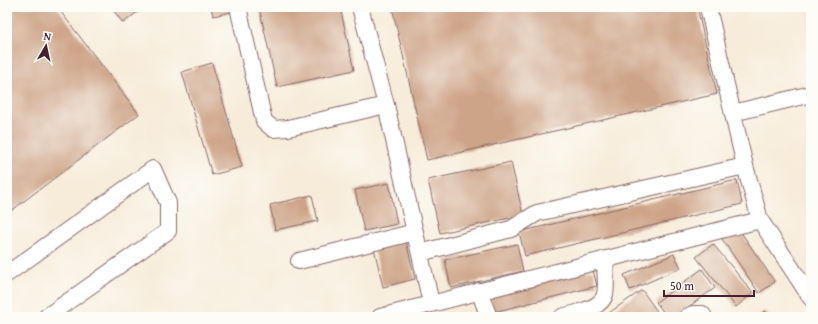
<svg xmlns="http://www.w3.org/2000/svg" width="818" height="324" font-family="'Gentium Book Plus',serif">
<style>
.building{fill:#cea488}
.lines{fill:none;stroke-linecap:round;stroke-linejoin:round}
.minor-casing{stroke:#876768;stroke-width:18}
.minor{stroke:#fff;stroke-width:16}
</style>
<rect width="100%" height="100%" fill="#fdfcf7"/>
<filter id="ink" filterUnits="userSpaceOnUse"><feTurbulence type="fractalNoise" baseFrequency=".025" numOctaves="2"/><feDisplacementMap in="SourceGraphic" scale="8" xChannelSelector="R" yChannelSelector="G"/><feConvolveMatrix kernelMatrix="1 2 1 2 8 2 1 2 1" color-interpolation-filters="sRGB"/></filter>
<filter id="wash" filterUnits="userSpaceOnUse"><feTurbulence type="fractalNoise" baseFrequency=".012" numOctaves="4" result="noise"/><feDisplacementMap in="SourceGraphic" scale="16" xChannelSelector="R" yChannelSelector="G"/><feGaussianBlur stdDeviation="0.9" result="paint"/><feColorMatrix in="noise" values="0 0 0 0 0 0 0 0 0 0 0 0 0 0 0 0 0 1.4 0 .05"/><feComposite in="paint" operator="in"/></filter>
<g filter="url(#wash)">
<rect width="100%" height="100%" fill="#f7ecda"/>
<g id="blocks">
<g class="building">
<polygon points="7,7 57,7 139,114 7,214"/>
<polygon points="111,7 144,7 123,23"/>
<polygon points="211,7 231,7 232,12 213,16"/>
<polygon points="259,7 340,7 354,70 277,87"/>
<polygon points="392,7 697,7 717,94 427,160"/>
<polygon points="212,63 242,167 212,175 182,72"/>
<polygon points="511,162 523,215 440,233 428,180"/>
<polygon points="737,180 742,204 525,256 519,232"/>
<polygon points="389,183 397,224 364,231 355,190"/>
<polygon points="312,195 318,221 275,230 270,205"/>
<polygon points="738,228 775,282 759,293 722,239"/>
<polygon points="406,241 415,279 383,287 374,248"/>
<polygon points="517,244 523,271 451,288 445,260"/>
<polygon points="713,244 753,293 736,307 696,257"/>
<polygon points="674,254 681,268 630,290 624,275"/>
<polygon points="702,269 715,288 674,317 667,317 656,302"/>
<polygon points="593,270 597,286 494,312 489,295"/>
<polygon points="642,290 661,317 603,317"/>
<polygon points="765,311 770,317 756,317"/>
</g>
</g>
</g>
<g filter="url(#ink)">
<use href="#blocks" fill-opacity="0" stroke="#876768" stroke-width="1"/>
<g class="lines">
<defs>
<g id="minor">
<polyline points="238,7 264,121 273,129 288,128 386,105"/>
<polyline points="360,7 386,105 431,303"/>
<polyline points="708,7 745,166 760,220 811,298"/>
<polyline points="733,113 811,94"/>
<polyline points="420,253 511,229 537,213 745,166"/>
<polyline points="299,261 415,232"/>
<polyline points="7,274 153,169 168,203 168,231 46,317"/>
<polyline points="479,291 489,317"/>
<polyline points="380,317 760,220"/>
<path d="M562 317C575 313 602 309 605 294 607 286 605 268 605 259"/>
<polyline points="687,317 693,314 702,314 704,317"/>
</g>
</defs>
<use href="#minor" class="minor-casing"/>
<use href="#minor" class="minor"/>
</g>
</g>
<rect width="818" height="324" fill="none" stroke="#fdfcf7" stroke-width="24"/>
<g transform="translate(46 46) rotate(9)" stroke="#fdfcf7" stroke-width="3" paint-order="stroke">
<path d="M0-3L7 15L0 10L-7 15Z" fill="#4a1f2b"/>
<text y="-6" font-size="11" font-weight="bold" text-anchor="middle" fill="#4a1f2b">N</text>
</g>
<path d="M664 290v6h90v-6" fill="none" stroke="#4a1f2b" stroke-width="2"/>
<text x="670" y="290" font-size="12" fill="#4a1f2b" stroke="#fdfcf7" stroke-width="3" paint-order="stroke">50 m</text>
</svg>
